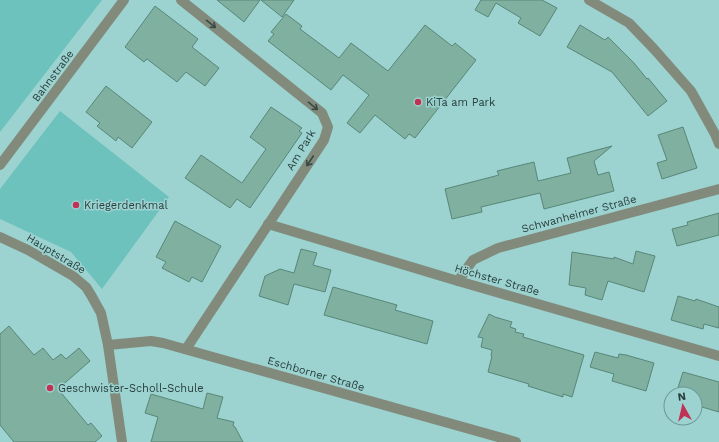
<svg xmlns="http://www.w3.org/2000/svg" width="719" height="442" font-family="'Work Sans',sans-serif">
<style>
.green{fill:#6dc2be}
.building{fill:#80b0a0;stroke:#588778}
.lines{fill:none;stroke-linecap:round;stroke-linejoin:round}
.minor{stroke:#828b7b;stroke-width:10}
.oneway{stroke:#364a47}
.poi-dot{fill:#c13153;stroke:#9cd3d0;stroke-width:1.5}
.labels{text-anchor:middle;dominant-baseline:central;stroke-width:3;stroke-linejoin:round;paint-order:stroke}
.street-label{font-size:11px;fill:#283f3e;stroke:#9cd3d0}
.poi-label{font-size:11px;fill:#283f3e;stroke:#9cd3d0;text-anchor:start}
</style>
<rect width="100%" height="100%" fill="#9cd3d0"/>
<g class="green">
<polygon points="0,0 102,0 0,132"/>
<polygon points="60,111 169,197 102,289 71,252 0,219 0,189"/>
</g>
<g class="building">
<polygon points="217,0 260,0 244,22"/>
<polygon points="261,0 294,0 282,17"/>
<polygon points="481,0 542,0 557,8 540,36 518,23 521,18 496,3 488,17 475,10"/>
<polygon points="155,6 198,39 192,47 219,68 205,86 186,72 177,82 147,59 144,62 125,47"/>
<polygon points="286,14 302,26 300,29 339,58 351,43 388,71 425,25 452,46 455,43 476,60 415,138 409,134 405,139 375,115 360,133 347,123 369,95 343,75 331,90 268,41 274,34 271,32"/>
<polygon points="580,25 605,40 608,37 634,63 647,79 648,78 667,101 648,116 612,72 567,47"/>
<polygon points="106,86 152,122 132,148 118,137 116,141 97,126 100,123 86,112"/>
<polygon points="271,107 302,128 299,131 302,133 250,208 237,199 230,208 185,178 201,155 242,183 266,149 250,137"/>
<polygon points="683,127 697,168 662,179 657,163 667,160 658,135"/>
<polygon points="612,146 594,161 598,175 609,172 614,191 544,209 540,193 481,207 482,212 452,219 445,189 499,175 497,171 534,162 538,181 571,173 567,158"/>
<polygon points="719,213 719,235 677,246 672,229 688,225 687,222"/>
<polygon points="175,221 221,246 202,282 192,277 189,282 162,268 166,262 156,257"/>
<polygon points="301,249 317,253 313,265 331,270 325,292 294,284 288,305 259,296 265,276 280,269 294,273"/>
<polygon points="636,251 655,256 644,292 608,281 602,300 585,295 586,288 569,285 572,252 614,259 614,257 633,264"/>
<polygon points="333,287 397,305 395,310 433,321 427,344 324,315"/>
<polygon points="678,296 695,301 696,299 719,307 719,328 704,324 703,329 671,320"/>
<polygon points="489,314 495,317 512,322 510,327 516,329 515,332 524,334 523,337 584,355 572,397 563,394 563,397 528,386 529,384 488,372 492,356 491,356 492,350 481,347 483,338 478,337"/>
<polygon points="9,326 34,355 43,348 53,360 61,354 66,359 79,348 90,361 58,389 88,425 91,423 102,436 95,442 14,442 0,425 0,334"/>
<polygon points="595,352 618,358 619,354 626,355 654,363 646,391 612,381 614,374 590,367"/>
<polygon points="683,372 719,382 719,412 695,405 695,394 676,394"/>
<polygon points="207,393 223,397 217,418 234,422 233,426 235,427 243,442 151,442 158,417 145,413 151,394 203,409"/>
</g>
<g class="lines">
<g class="minor">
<polyline points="181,0 322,113 328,127 324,140 186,349"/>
<polyline points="589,0 629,23 654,49 691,91 715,134 719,144"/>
<polyline points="0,165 124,0"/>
<polyline points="268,224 458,281 719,356"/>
<polyline points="0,237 28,250 73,276 86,287 91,295 101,313 108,345 122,442"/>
<polyline points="458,281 473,260 498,248 719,189"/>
<polyline points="108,345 151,341 163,343 516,442"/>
</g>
</g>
<defs><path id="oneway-shaft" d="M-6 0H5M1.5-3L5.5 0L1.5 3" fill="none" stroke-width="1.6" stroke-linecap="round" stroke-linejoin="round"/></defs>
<g class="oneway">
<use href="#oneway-shaft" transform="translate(211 24) rotate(39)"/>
<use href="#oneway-shaft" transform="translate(313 106) rotate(39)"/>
<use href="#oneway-shaft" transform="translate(310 161) rotate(123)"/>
</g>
<g class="poi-dot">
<circle cx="418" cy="102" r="4"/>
<circle cx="76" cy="205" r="4"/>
<circle cx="50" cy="388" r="4"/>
</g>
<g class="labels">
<g class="street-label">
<text transform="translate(53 76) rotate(-53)">Bahnstraße</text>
<text transform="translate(301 150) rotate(-59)">Am Park</text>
<text transform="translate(579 214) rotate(-15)">Schwanheimer Straße</text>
<text transform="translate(56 254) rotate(31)">Hauptstraße</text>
<text transform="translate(497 280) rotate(16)">Höchster Straße</text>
<text transform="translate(316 374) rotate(16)">Eschborner Straße</text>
</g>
<g class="poi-label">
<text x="426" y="102">KiTa am Park</text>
<text x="84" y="205">Kriegerdenkmal</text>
<text x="58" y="388">Geschwister-Scholl-Schule</text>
</g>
</g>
<g transform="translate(683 406) rotate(352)"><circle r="19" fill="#9cd3d0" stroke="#6e9896"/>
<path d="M0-3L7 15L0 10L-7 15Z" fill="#c13153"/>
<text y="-6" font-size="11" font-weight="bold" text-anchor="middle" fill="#283f3e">N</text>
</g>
</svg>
